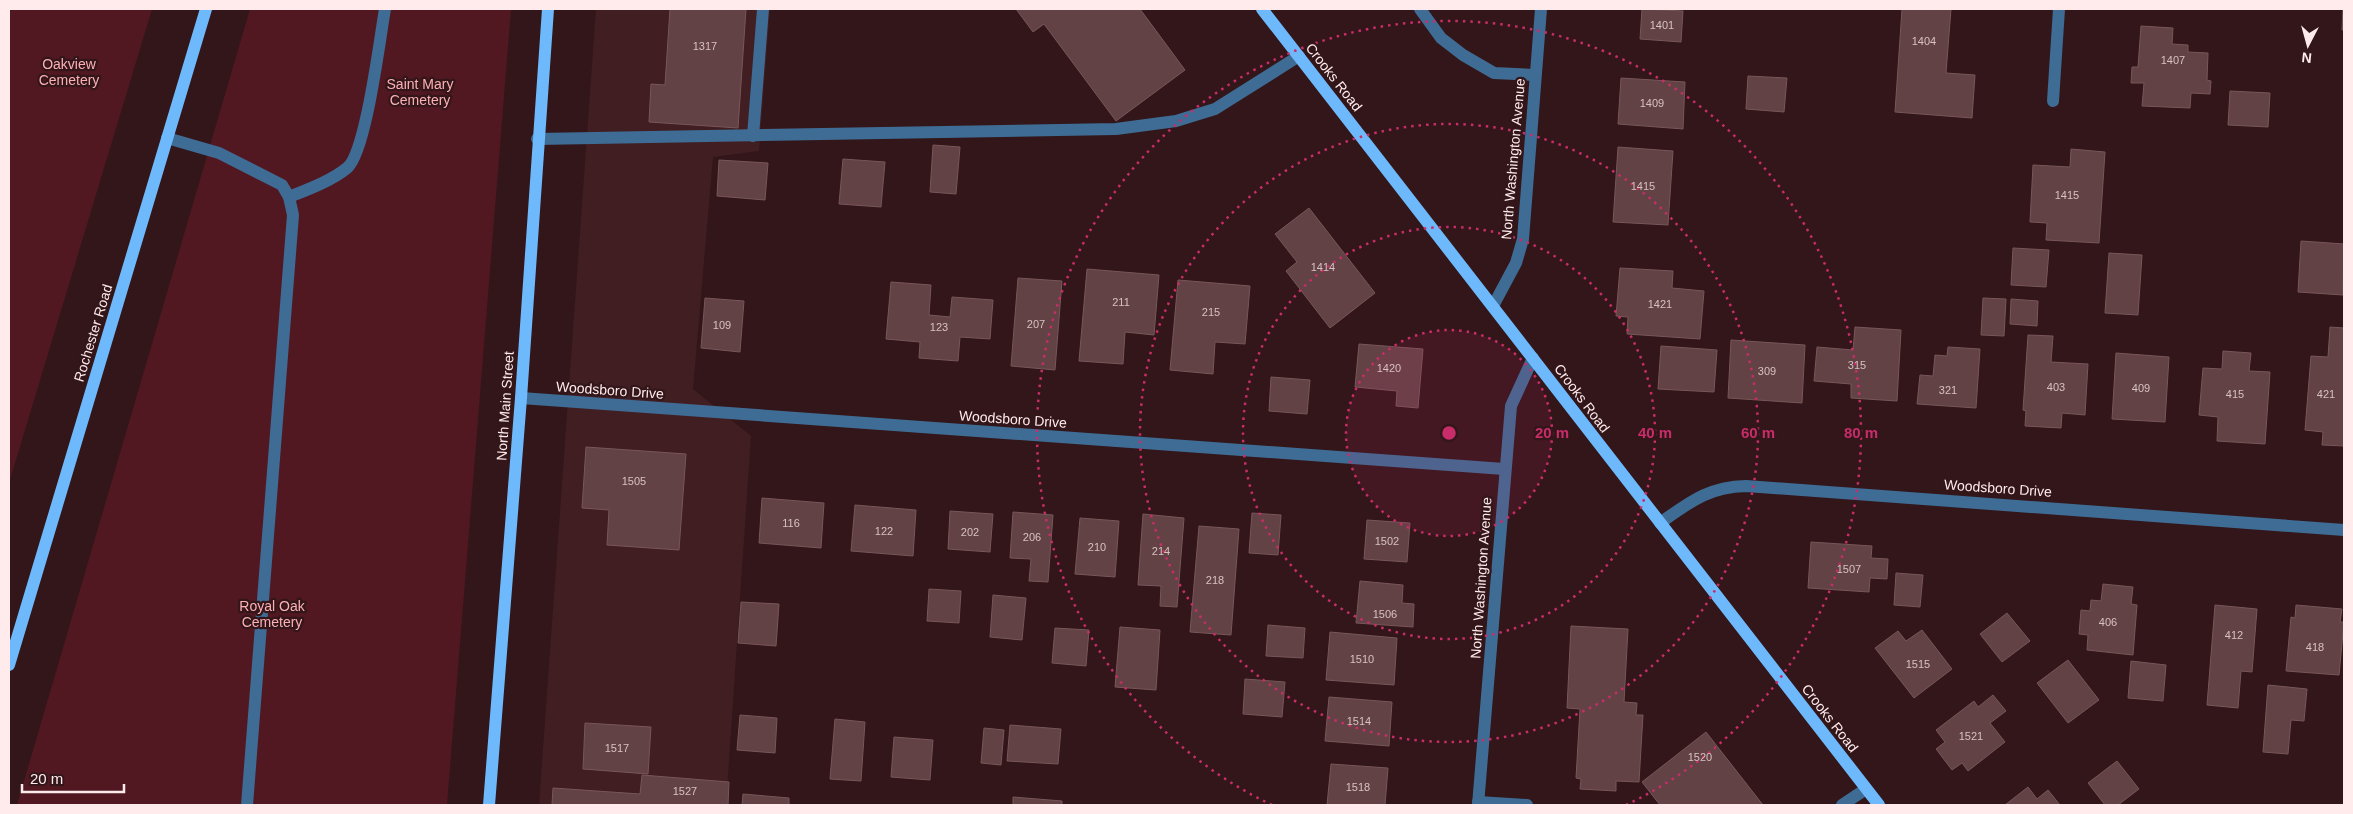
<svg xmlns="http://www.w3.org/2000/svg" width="2353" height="814" font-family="Helvetica,sans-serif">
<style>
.built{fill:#411e22}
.green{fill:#511821}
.building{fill:#624244;stroke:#785659}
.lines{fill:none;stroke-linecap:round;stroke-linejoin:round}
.minor{stroke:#3f6c94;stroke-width:12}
.major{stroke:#6db9fb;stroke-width:12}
.ring{fill:none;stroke:#c82d6a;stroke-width:2.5;stroke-dasharray:2.5 5}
.labels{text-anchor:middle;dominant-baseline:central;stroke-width:4.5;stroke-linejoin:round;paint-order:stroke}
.number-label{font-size:11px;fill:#d8c1c2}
.park-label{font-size:14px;fill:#fcb0b6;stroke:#321619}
.street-label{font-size:14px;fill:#ffebec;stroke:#321619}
.centre{fill:#c82d6a;stroke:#321619;stroke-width:2.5}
.ring-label{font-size:15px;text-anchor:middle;font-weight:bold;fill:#c82d6a;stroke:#321619;stroke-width:4.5;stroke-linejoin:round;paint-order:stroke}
</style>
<rect width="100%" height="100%" fill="#321619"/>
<polygon class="built" points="596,9 770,9 759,151 713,157 693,389 751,436 726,805 539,805"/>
<g class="green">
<polygon points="9,9 152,9 9,483"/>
<polygon points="250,9 511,9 447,805 17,805"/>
</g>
<g class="building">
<polygon points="670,9 746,9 738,128 649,122 651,84 665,85"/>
<polygon points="1016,9 1140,9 1185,70 1116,121 1044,24 1033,32"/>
<polygon points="1642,9 1683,11 1681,42 1640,39"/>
<polygon points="1902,9 1951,9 1946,73 1975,75 1972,118 1895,112"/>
<polygon points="2343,9 2344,9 2344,30 2342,30"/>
<polygon points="2141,26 2173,28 2172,44 2188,45 2188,52 2208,53 2207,80 2211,81 2210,94 2191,93 2190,108 2142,106 2144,83 2131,83 2132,67 2138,67"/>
<polygon points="1748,76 1787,78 1784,112 1746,109"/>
<polygon points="1621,78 1685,82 1683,129 1618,124"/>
<polygon points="2230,91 2270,93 2268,127 2228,125"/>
<polygon points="933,145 960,147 956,194 930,192"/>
<polygon points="1618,147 1673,151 1668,225 1613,222"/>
<polygon points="2071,149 2105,152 2099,243 2046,240 2047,223 2030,222 2033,165 2070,167"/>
<polygon points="843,159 885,162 881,207 839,204"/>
<polygon points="719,160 768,163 765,200 717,196"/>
<polygon points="1309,208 1375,293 1330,328 1286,271 1297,262 1275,234"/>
<polygon points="2301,241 2344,244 2343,295 2298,292"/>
<polygon points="2013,248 2049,250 2046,287 2011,285"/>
<polygon points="2109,253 2142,255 2138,315 2105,313"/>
<polygon points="1620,268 1673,271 1672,288 1704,291 1700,339 1627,334 1628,317 1616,316"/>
<polygon points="1087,269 1159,275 1154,335 1125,332 1123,364 1079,361"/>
<polygon points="1018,278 1062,281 1055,370 1011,366"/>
<polygon points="1178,280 1250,286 1245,344 1215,342 1213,374 1170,370"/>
<polygon points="891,282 931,285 929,315 950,317 952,297 993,300 990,339 960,337 958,361 919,358 920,342 886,339"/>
<polygon points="705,298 744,301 740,352 701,348"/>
<polygon points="1983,298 2006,299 2004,336 1981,335"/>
<polygon points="2011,299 2038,301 2037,326 2010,324"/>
<polygon points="1855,327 1901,330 1897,401 1851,398 1851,384 1814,381 1817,347 1853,350"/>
<polygon points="2330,327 2344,328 2344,446 2322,445 2323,432 2305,430 2311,356 2328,357"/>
<polygon points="2028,335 2053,336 2051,362 2088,364 2085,415 2062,413 2061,428 2025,426 2026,411 2023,410"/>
<polygon points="1731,340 1805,345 1802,403 1728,398"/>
<polygon points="1359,344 1423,349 1418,408 1396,406 1397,391 1355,387"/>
<polygon points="1661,346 1717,350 1714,392 1658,389"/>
<polygon points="1948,347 1980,349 1976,408 1917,404 1920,375 1933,376 1935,355 1947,356"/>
<polygon points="2223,351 2251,353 2249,371 2270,372 2265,444 2217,441 2218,417 2199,415 2203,368 2222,369"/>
<polygon points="2116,353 2169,357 2165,422 2112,419"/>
<polygon points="1271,377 1310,380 1307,414 1269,411"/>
<polygon points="586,447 686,454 679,550 607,545 609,510 582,508"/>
<polygon points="762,498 824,503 821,548 759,543"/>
<polygon points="855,505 916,510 913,556 851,551"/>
<polygon points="950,511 993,514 990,552 948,549"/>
<polygon points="1013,512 1053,515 1048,582 1029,581 1031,559 1010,558"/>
<polygon points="1252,513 1281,515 1278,555 1249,553"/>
<polygon points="1143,514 1184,518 1177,607 1160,606 1161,586 1138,585"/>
<polygon points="1080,518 1119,521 1115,577 1075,574"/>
<polygon points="1367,520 1410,523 1407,562 1364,559"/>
<polygon points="1199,526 1239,529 1231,635 1190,632"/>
<polygon points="1811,542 1872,546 1871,558 1888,559 1887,579 1870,578 1869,592 1808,588"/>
<polygon points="1896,573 1923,575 1920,607 1894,605"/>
<polygon points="1360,581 1403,585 1402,603 1414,604 1413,627 1356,623"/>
<polygon points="2103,584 2133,587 2131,604 2137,605 2133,655 2087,650 2088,635 2079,634 2081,610 2090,611 2091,600 2101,601"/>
<polygon points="929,589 961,591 959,623 927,621"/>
<polygon points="993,595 1026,598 1022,640 990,637"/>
<polygon points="741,602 779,604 776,646 738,643"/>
<polygon points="2215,605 2257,609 2252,672 2241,671 2238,708 2207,705"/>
<polygon points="2296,605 2342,609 2340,622 2344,622 2339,675 2286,671 2291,617 2295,618"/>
<polygon points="2007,613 2030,641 2002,662 1980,634"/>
<polygon points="1268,625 1305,628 1303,658 1266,656"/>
<polygon points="1571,626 1628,629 1624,702 1637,703 1636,715 1643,715 1639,782 1616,781 1616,791 1580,789 1581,779 1576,778 1580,709 1567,708"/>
<polygon points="1120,627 1160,630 1156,690 1115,687"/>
<polygon points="1055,628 1089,630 1086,666 1052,663"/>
<polygon points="1922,630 1952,669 1914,698 1875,648 1898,631 1906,641"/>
<polygon points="1330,632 1397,638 1394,685 1326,680"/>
<polygon points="2068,660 2099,700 2068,723 2037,683"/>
<polygon points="2131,661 2166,665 2163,701 2128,698"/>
<polygon points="1245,679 1285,682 1282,717 1243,714"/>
<polygon points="2268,685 2307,689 2304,721 2291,720 2288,754 2263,752"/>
<polygon points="1993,695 2006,711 1990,723 2005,742 1968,771 1962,763 1952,770 1936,749 1945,742 1936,730 1974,701 1978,707"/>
<polygon points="1329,697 1392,702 1389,746 1325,741"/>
<polygon points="740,715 777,718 775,753 737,750"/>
<polygon points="835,719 865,722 861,781 830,779"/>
<polygon points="585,723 651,727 648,774 583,769"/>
<polygon points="1010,725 1061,729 1058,764 1007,761"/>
<polygon points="984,728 1004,730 1001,765 981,763"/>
<polygon points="1706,732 1763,805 1660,805 1642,782"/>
<polygon points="894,737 933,740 930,780 891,777"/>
<polygon points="2117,761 2139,789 2118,805 2105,805 2088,783"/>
<polygon points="1331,764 1388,768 1385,805 1327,805"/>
<polygon points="642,775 729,782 728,805 552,805 553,788 640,794"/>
<polygon points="2028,787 2037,799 2048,790 2060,805 2005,805"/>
<polygon points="743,794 789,798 789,805 742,805"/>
<polygon points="1013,797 1062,801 1062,805 1013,805"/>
</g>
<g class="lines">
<g class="minor">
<polyline points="1420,9 1441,38 1463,55 1494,73 1535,75"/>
<polyline points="2053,101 2059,9"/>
<polyline points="753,136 763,9"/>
<polyline points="167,138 219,153 282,185 289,197 293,215 247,805"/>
<polyline points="537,139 1116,129 1176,121 1215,109 1299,56"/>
<path d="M289 197C309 189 331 181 347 168 366 153 380 37 385 9"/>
<polyline points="1493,306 1516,263 1523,239 1541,9"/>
<polyline points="521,398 1504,469"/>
<path d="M1660 523C1690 502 1708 487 1746 486L2344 530"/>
<polyline points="1478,802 1527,805"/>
<polyline points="1478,805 1511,406 1533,358"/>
<polyline points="1842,805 1866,789"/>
</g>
<g class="major">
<polyline points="1262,9 1879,805"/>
<polyline points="9,665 206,9"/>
<polyline points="489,805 521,398 548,9"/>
</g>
</g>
<circle cx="1449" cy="433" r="103" fill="#c82d6a" fill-opacity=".12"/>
<g class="ring">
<circle cx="1449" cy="433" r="103"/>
<circle cx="1449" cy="433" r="206"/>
<circle cx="1449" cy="433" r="309"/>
<path d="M1272 805A412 412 0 1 1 1626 805"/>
</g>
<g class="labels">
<g class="number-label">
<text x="1662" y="25">1401</text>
<text x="1924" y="41">1404</text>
<text x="705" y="46">1317</text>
<text x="2173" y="60">1407</text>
<text x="1652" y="103">1409</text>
<text x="1643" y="186">1415</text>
<text x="2067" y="195">1415</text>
<text x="1323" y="267">1414</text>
<text x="1121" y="302">211</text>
<text x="1660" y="304">1421</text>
<text x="1211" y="312">215</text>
<text x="1036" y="324">207</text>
<text x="722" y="325">109</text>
<text x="939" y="327">123</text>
<text x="1857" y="365">315</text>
<text x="1389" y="368">1420</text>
<text x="1767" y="371">309</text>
<text x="2056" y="387">403</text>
<text x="2141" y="388">409</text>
<text x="1948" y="390">321</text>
<text x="2235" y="394">415</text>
<text x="2326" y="394">421</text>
<text x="634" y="481">1505</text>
<text x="791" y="523">116</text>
<text x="884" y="531">122</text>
<text x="970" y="532">202</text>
<text x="1032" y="537">206</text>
<text x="1387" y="541">1502</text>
<text x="1097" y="547">210</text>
<text x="1161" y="551">214</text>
<text x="1849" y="569">1507</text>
<text x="1215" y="580">218</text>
<text x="1385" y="614">1506</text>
<text x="2108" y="622">406</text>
<text x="2234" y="635">412</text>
<text x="2315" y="647">418</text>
<text x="1362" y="659">1510</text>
<text x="1918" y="664">1515</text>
<text x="1359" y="721">1514</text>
<text x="1971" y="736">1521</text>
<text x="617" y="748">1517</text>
<text x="1700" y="757">1520</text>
<text x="1358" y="787">1518</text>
<text x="685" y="791">1527</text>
</g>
<g class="park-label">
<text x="69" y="64">Oakview<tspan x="69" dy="16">Cemetery</tspan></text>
<text x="420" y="84">Saint Mary<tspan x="420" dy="16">Cemetery</tspan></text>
<text x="272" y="606">Royal Oak<tspan x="272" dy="16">Cemetery</tspan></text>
</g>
<g class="street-label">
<text transform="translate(1334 77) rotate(52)">Crooks Road</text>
<text transform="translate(1513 159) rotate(-85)">North Washington Avenue</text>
<text transform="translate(93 333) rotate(-73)">Rochester Road</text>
<text transform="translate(610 390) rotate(4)">Woodsboro Drive</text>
<text transform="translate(1582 398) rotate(53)">Crooks Road</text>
<text transform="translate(505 406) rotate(-86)">North Main Street</text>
<text transform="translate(1013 419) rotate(4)">Woodsboro Drive</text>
<text transform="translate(1998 488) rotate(4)">Woodsboro Drive</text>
<text transform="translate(1481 578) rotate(-86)">North Washington Avenue</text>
<text transform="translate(1830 718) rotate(52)">Crooks Road</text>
</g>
</g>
<circle cx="1449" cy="433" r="8" class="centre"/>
<g class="ring-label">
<text x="1552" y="438">20 m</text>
<text x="1655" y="438">40 m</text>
<text x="1758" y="438">60 m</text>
<text x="1861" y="438">80 m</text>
</g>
<rect width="2353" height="814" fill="none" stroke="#ffebec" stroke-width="20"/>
<g transform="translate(2308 45) rotate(186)" stroke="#321619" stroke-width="4" paint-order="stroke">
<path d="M0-4L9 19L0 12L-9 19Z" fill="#ffebec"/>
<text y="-8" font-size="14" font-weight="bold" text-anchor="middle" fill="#ffebec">N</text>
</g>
<path d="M22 784v8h102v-8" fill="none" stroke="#ffebec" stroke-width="2.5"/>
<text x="30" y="784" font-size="15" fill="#ffebec" stroke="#321619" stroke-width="4" paint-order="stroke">20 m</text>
</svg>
